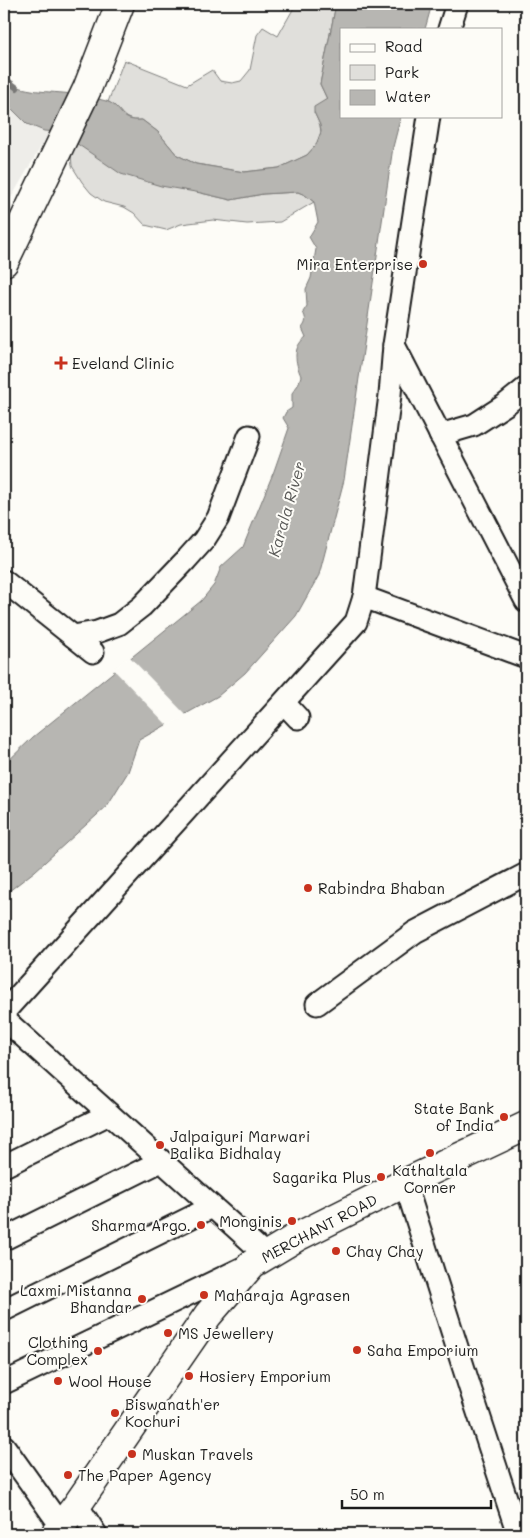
<svg xmlns="http://www.w3.org/2000/svg" width="530" height="1538" font-family="Mali,sans-serif">
<style>
.built{fill:#eeede9}
.green{fill:#e0dfdb;stroke:#7e7e7c}
.water{fill:#b7b6b2;stroke:#797876}
.pier{fill:#fdfcf7}
.lines{fill:none;stroke-linecap:round;stroke-linejoin:round}
.stream{stroke:#797876;stroke-width:6}
.street-casing{stroke:#1c1c1c;stroke-width:25}
.secondary-casing{stroke:#1c1c1c;stroke-width:31}
.street{stroke:#fdfcf7;stroke-width:21}
.secondary{stroke:#fdfcf7;stroke-width:28}
.poi-dot{fill:#c8321e;stroke:#fdfcf7;stroke-width:2}
.labels{text-anchor:middle;dominant-baseline:central;stroke-width:4;stroke-linejoin:round;paint-order:stroke}
.poi-label{font-size:15px;fill:#1c1c1c;stroke:#fdfcf7;text-anchor:start}
.street-label{font-size:15px;fill:#1c1c1c;stroke:#fdfcf7}
.water-label{font-size:16px;font-style:italic;fill:#5a5a58;stroke:#fdfcf7}
</style>
<rect width="100%" height="100%" fill="#fdfcf7"/>
<filter id="ink" filterUnits="userSpaceOnUse"><feTurbulence type="fractalNoise" baseFrequency=".02" numOctaves="2"/><feDisplacementMap in="SourceGraphic" scale="10" xChannelSelector="R" yChannelSelector="G"/><feConvolveMatrix kernelMatrix="1 2 1 2 8 2 1 2 1" color-interpolation-filters="sRGB"/></filter>
<g filter="url(#ink)">
<polygon class="built" points="4,92 50,131 4,210"/>
<g class="green">
<path d="M296 4H336L320 84 327 99 314 112 320 125 321 132 316 145 307 155 279 168 244 172 196 164 177 155 158 132 142 120C120 122 124 110 108 102L124 60 187 85 212 70 220 81 232 83 241 81 250 70 257 35 263 27 278 36Z"/>
<polygon points="74,142 201,193 231,200 263,194 298,192 305,195 314,202 280,222 247,224 213,220 181,224 166,230 145,225 134,213 124,207 104,202 91,193 82,182 72,166 71,155"/>
</g>
<path class="water" d="M336 4H432L425 29H341V116H401L393 147 344 480 319 575 296 616 245 673 218 696 139 740 128 772 107 806 35 871 4 895V765L33 737 201 601 214 585 221 567 243 547 274 471 289 428 283 418 286 412 292 408V393L298 385 301 376C295 362 292 347 306 337L302 328C307 322 306 319 303 312L307 306 306 289 311 278 316 249 309 237 318 222 314 202 305 195 298 192 263 194 231 200 201 193 161 186 121 174 60 132 44 131 27 124 4 101V80C22 93 50 91 72 94 83 96 96 98 106 101 124 107 118 122 142 120L158 132 177 155 196 164 244 172 279 168 307 155 316 145 321 132 320 125 314 112V107L327 99 320 84Z"/>
<polygon class="pier" points="129,656 187,716 168,726 113,669"/>
<g class="lines">
<polyline class="stream" points="4,78 17,88"/>
<defs>
<g id="street">
<polyline points="449,29 457,4"/>
<polyline points="394,345 526,601"/>
<polyline points="440,435 474,425 505,405 526,388"/>
<polyline points="4,581 93,652"/>
<polyline points="364,597 526,657"/>
<polyline points="73,636 97,632 119,624 142,606 186,560 204,540 218,518 249,436"/>
<polyline points="284,703 298,718"/>
<polyline points="317,1004 415,932 526,874"/>
<polyline points="4,1012 356,622 364,597 390,395 394,345 429,116"/>
<polyline points="4,1019 266,1255"/>
<polyline points="4,1166 109,1114"/>
<polyline points="405,1183 470,1388 518,1534"/>
<polyline points="4,1239 161,1161"/>
<polyline points="4,1310 212,1207"/>
<polyline points="4,1383 247,1266"/>
<polyline points="4,1446 61,1526"/>
<polyline points="77,1505 96,1534"/>
</g>
<g id="secondary">
<polyline points="4,262 87,89 120,4"/>
<polyline points="55,1534 77,1505 208,1315 252,1264 297,1237 405,1183 526,1126"/>
</g>
</defs>
<use href="#street" class="street-casing"/>
<use href="#secondary" class="secondary-casing"/>
<use href="#street" class="street"/>
<use href="#secondary" class="secondary"/>
</g>
</g>
<g class="poi-dot">
<circle cx="423" cy="264" r="5"/>
<path d="M58.5 355.5h5v5h5v5h-5v5h-5v-5h-5v-5h5z"/>
<circle cx="308" cy="888" r="5"/>
<circle cx="504" cy="1117" r="5"/>
<circle cx="160" cy="1145" r="5"/>
<circle cx="430" cy="1153" r="5"/>
<circle cx="381" cy="1177" r="5"/>
<circle cx="292" cy="1221" r="5"/>
<circle cx="201" cy="1225" r="5"/>
<circle cx="336" cy="1251" r="5"/>
<circle cx="204" cy="1295" r="5"/>
<circle cx="142" cy="1299" r="5"/>
<circle cx="168" cy="1333" r="5"/>
<circle cx="357" cy="1350" r="5"/>
<circle cx="98" cy="1351" r="5"/>
<circle cx="189" cy="1376" r="5"/>
<circle cx="58" cy="1381" r="5"/>
<circle cx="115" cy="1413" r="5"/>
<circle cx="132" cy="1454" r="5"/>
<circle cx="68" cy="1475" r="5"/>
</g>
<g class="labels">
<g class="poi-label">
<text x="413" y="264" text-anchor="end">Mira Enterprise</text>
<text x="72" y="363">Eveland Clinic</text>
<text x="318" y="888">Rabindra Bhaban</text>
<text x="494" y="1108" text-anchor="end">State Bank<tspan x="494" dy="17">of India</tspan></text>
<text x="170" y="1136">Jalpaiguri Marwari<tspan x="170" dy="17">Balika Bidhalay</tspan></text>
<text x="430" y="1170" text-anchor="middle">Kathaltala<tspan x="430" dy="17">Corner</tspan></text>
<text x="371" y="1177" text-anchor="end">Sagarika Plus</text>
<text x="282" y="1221" text-anchor="end">Monginis</text>
<text x="191" y="1225" text-anchor="end">Sharma Argo.</text>
<text x="346" y="1251">Chay Chay</text>
<text x="132" y="1290" text-anchor="end">Laxmi Mistanna<tspan x="132" dy="17">Bhandar</tspan></text>
<text x="214" y="1295">Maharaja Agrasen</text>
<text x="178" y="1333">MS Jewellery</text>
<text x="88" y="1342" text-anchor="end">Clothing<tspan x="88" dy="17">Complex</tspan></text>
<text x="367" y="1350">Saha Emporium</text>
<text x="199" y="1376">Hosiery Emporium</text>
<text x="68" y="1381">Wool House</text>
<text x="125" y="1404">Biswanath'er<tspan x="125" dy="17">Kochuri</tspan></text>
<text x="142" y="1454">Muskan Travels</text>
<text x="78" y="1475">The Paper Agency</text>
</g>
<g class="street-label">
<text transform="translate(319 1228) rotate(-28)">MERCHANT ROAD</text>
</g>
<g class="water-label">
<text transform="translate(286 509) rotate(-74)">Karala River</text>
</g>
</g>
<rect width="530" height="1538" fill="none" stroke="#fdfcf7" stroke-width="20"/>
<rect x="10" y="10" width="510" height="1518" fill="none" stroke="#1c1c1c" stroke-width="2" filter="url(#ink)"/>
<rect x="340" y="28" width="162" height="90" fill="#fdfcf7" stroke="#a3a29f"/>
<rect x="350" y="44" width="25" height="8" fill="#fdfcf7" stroke="#a3a29f"/>
<text x="385" y="52" font-size="15" fill="#1c1c1c">Road</text>
<rect x="350" y="65" width="25" height="15" fill="#e0dfdb" stroke="#a3a29f"/>
<text x="385" y="78" font-size="15" fill="#1c1c1c">Park</text>
<rect x="350" y="90" width="25" height="15" fill="#b7b6b2" stroke="#a3a29f"/>
<text x="385" y="102" font-size="15" fill="#1c1c1c">Water</text>
<path d="M342 1500v8h149v-8" fill="none" stroke="#1c1c1c" stroke-width="2.5"/>
<text x="350" y="1500" font-size="15" fill="#1c1c1c" stroke="#fdfcf7" stroke-width="4" paint-order="stroke">50 m</text>
</svg>
